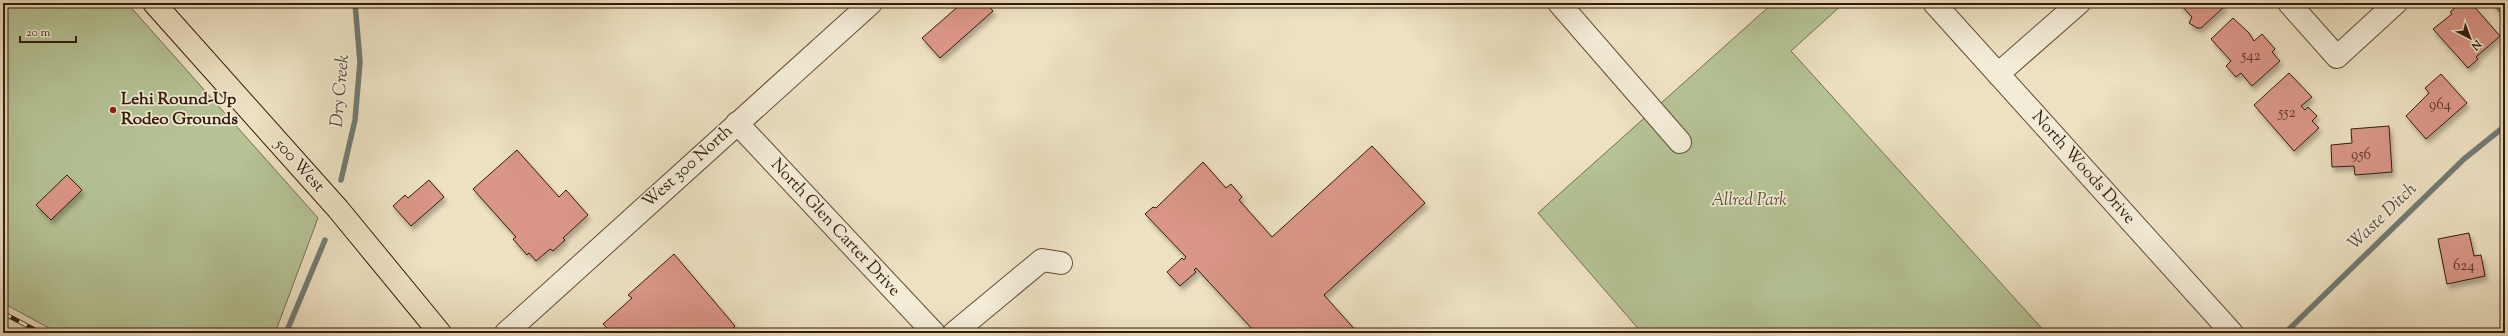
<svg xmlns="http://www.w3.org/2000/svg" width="2508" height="336" font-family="'Sorts Mill Goudy',serif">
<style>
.green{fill:#b5c395;stroke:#746e4f}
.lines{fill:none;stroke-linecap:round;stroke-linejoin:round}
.stream{stroke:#717b73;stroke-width:5.5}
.building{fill:#da9687;stroke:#341a09;filter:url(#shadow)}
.minor-casing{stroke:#624c37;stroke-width:24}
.major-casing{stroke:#341a09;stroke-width:24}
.minor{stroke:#f3ecd7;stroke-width:22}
.major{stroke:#ede1c2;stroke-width:22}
.rail-casing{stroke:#341a09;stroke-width:4.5}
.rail{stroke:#f3ecd7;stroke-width:3;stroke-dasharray:9;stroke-linecap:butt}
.poi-dot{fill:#8f2418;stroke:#f3ecd7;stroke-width:1.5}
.labels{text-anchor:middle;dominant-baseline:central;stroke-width:3.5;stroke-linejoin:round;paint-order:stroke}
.number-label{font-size:15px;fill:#5e3928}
.poi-label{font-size:17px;font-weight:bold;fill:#341a09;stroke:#f3ecd7;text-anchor:start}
.street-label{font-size:17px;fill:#341a09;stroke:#f3ecd7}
.park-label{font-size:17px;font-style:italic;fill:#5b4d33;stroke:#f3ecd7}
.water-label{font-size:18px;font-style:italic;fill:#534b3e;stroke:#f3ecd7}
</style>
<defs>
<filter id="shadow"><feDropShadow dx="2.5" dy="4.5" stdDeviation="2" flood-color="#0004"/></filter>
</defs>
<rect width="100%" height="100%" fill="#ede1c2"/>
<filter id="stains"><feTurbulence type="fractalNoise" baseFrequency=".005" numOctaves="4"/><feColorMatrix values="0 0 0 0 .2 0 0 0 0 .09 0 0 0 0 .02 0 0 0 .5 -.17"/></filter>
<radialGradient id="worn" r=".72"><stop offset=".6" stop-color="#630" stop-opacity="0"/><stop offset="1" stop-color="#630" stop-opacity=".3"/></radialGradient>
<g class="green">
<polygon points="3,3 127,3 318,218 275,333 58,333 3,303"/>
<polygon points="1773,3 1844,3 1791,51 2046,333 1642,333 1538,213"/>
</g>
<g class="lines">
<g class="stream">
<polyline points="341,180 355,120 360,62 355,3"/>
<polyline points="286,333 325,240"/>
<polyline points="2285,333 2464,159 2505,126"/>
</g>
</g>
<g class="building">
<polygon points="962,3 986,3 993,11 940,58 922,38"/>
<polygon points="2179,3 2222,3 2224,7 2201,28 2197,28 2189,23 2192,17"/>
<polygon points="2461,3 2471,3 2500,36 2476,57 2478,59 2468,68 2433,29 2452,14 2450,12"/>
<polygon points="2492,3 2505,3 2505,17"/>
<polygon points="2233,18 2249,33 2254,41 2262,34 2275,49 2272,52 2280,61 2252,86 2241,73 2236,77 2226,66 2231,61 2211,39"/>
<polygon points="2289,73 2312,97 2301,106 2305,110 2308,107 2317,116 2312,121 2319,128 2294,151 2254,105"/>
<polygon points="2441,74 2467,103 2426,139 2406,116 2429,93 2425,88"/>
<polygon points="2389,126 2392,172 2355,175 2354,166 2332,167 2331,145 2352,143 2351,129"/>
<polygon points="1372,146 1425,203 1324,295 1358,333 1256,333 1196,268 1194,270 1196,272 1180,286 1167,272 1182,258 1184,260 1186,257 1145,214 1153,207 1156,208 1203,162 1226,188 1231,184 1242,197 1239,200 1272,237"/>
<polygon points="517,150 559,197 566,190 588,215 563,238 565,240 553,251 550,249 536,261 529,253 527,255 513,239 516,237 473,189"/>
<polygon points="67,175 82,190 51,220 36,205"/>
<polygon points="429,180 444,197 411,226 393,206 405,195 408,198"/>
<polygon points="2469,233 2474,256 2481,255 2485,276 2447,284 2438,239"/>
<polygon points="674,254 735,326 728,333 612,333 603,324 632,298 628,295"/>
</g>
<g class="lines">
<defs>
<g id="minor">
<polyline points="1559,3 1680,142"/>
<polyline points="1934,3 2232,333"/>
<polyline points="2289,3 2337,57 2396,3"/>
<polyline points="1998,74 2079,3"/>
<polyline points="737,123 934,333"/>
<polyline points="506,333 871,3"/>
<polyline points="954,333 1042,260 1061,263"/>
</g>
<polyline id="major" points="154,3 338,209 440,333"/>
</defs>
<use href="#minor" class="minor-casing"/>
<use href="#major" class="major-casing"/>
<use href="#minor" class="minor"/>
<use href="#major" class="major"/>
<defs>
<polyline id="rail" points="3,313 41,333"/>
</defs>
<use href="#rail" class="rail-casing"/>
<use href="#rail" class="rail"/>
</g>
<circle class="poi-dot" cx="113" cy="110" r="4"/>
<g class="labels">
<g class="number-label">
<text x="2251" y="56">542</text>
<text x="2440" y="105">964</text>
<text x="2287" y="113">552</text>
<text x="2361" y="155">956</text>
<text x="2464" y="266">624</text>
</g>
<g class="poi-label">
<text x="121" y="100">Lehi Round-Up<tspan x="121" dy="20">Rodeo Grounds</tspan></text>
</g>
<g class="street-label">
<text transform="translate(299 166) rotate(48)">500 West</text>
<text transform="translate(688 167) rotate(-42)">West 300 North</text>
<text transform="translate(2083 168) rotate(48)">North Woods Drive</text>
<text transform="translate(835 228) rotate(47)">North Glen Carter Drive</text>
</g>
<g class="park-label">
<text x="1749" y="201">Allred Park</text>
</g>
<g class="water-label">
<text transform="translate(341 91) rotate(-85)">Dry Creek</text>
<text transform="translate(2383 217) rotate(-44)">Waste Ditch</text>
</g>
</g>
<rect width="2508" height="336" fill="none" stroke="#ede1c2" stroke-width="16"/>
<rect x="4" y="4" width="2500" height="328" fill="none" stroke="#341a09" stroke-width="2"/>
<rect x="8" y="8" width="2492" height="320" fill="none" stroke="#341a09"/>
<g transform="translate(2470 38) rotate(138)" stroke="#f3ecd7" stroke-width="3" paint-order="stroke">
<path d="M0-3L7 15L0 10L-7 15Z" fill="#341a09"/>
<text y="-6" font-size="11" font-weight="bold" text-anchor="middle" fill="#341a09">N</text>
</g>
<path d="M20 36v6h56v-6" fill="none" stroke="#341a09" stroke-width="2"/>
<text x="26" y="36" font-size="12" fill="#341a09" stroke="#f3ecd7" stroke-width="3" paint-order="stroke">20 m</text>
<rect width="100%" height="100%" filter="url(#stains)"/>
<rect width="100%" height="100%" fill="url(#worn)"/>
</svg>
